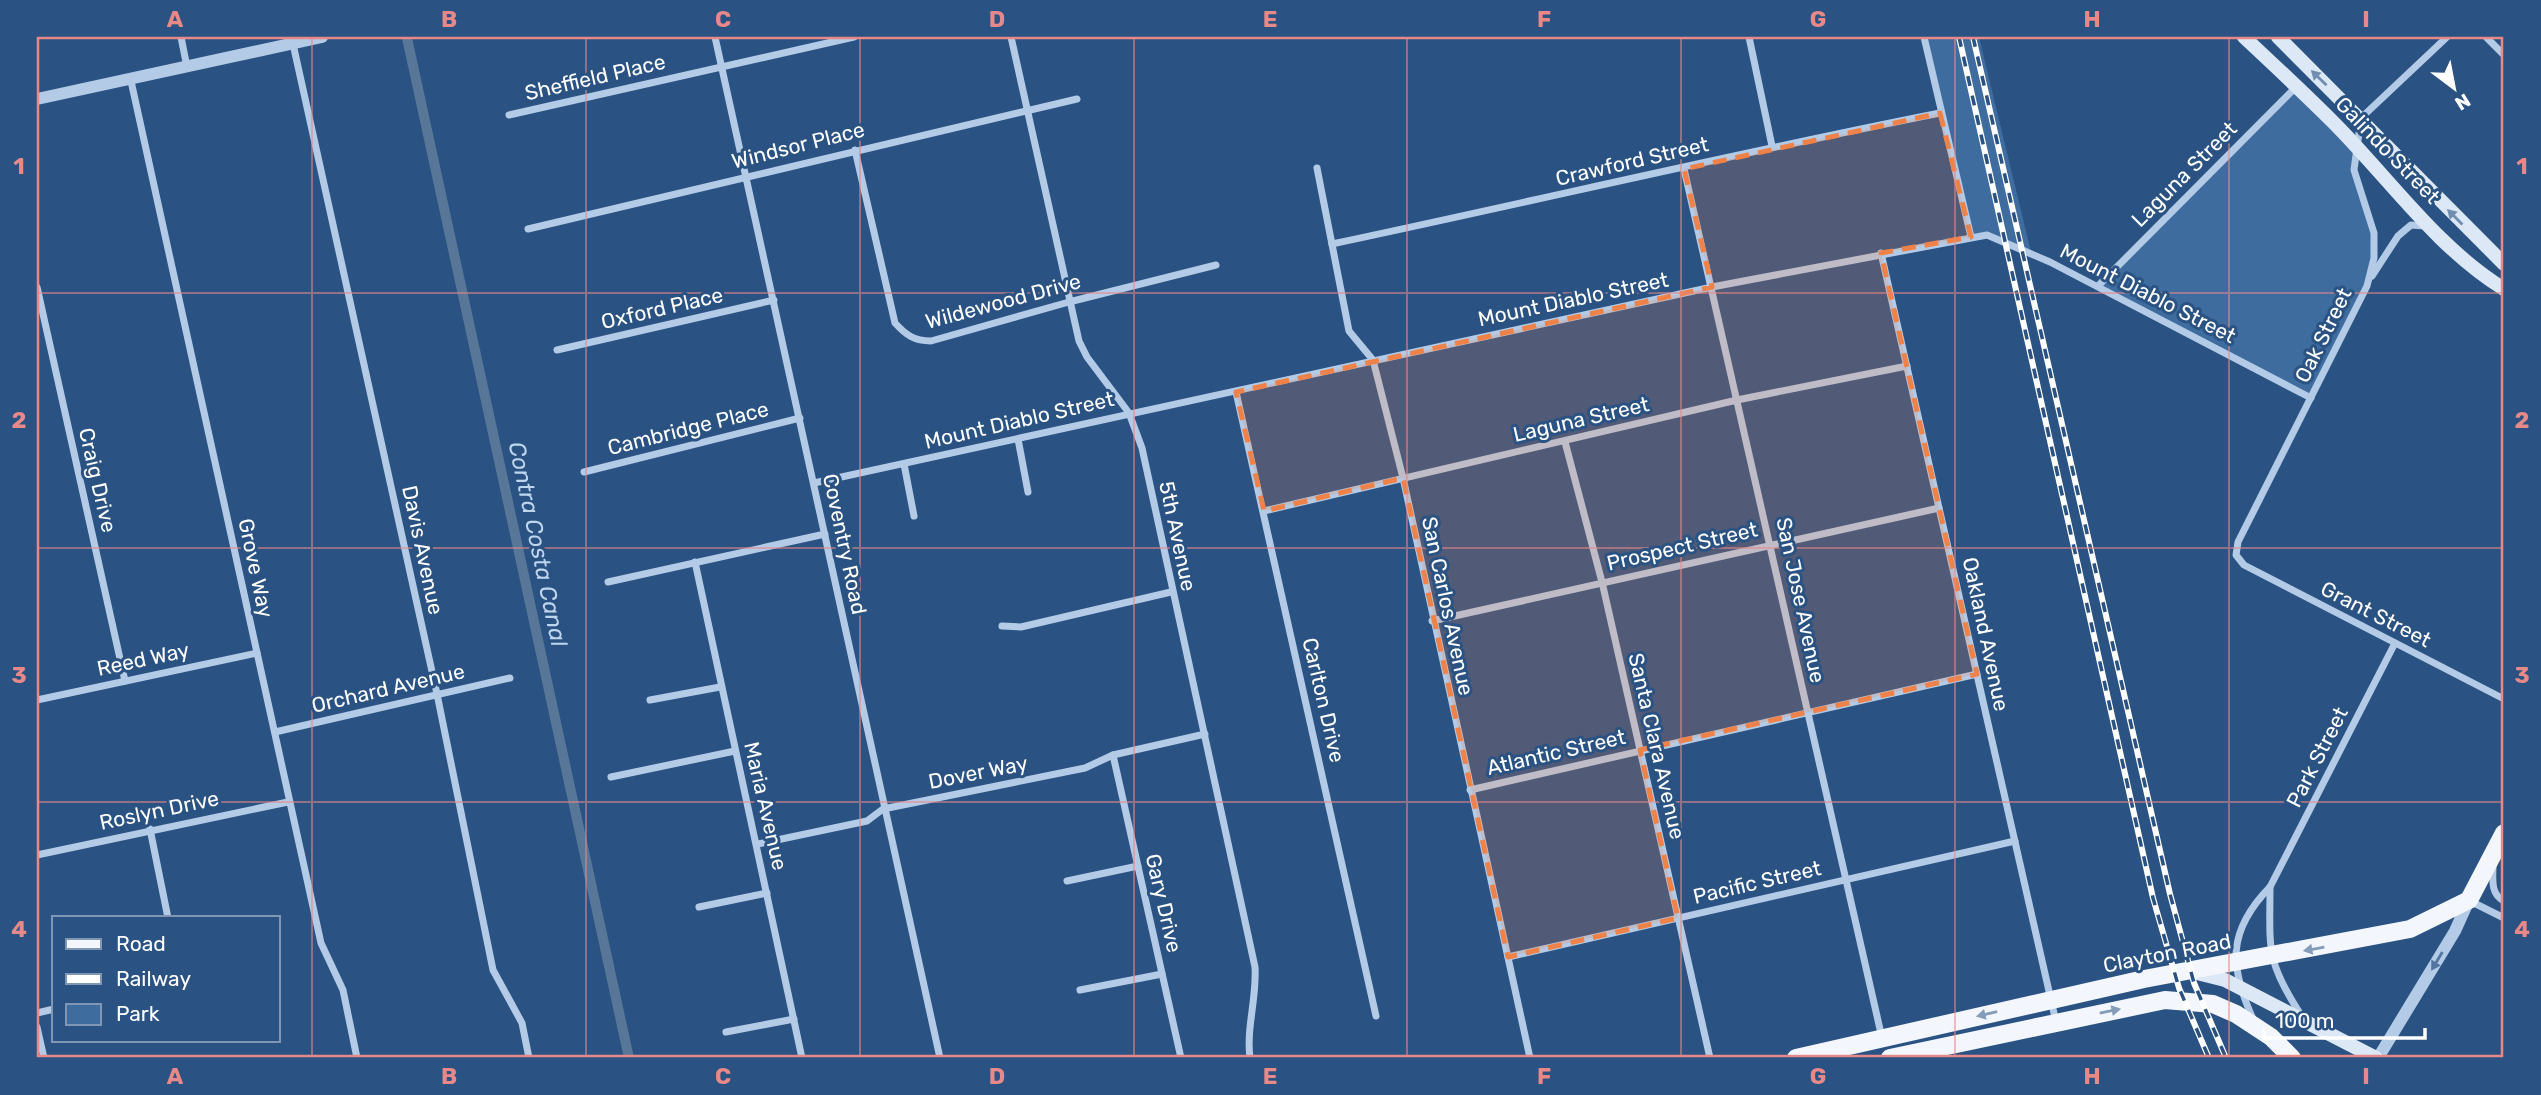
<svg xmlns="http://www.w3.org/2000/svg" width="2541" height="1095" font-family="Rubik,sans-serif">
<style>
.green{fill:#3f6c9f}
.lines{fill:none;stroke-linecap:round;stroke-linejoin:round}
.canal{stroke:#587697;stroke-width:10}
.minor{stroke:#b3cbe6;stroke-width:7}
.tertiary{stroke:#b3cbe6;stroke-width:12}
.secondary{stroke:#dce8f6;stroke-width:14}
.primary{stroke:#f3f7fd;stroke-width:18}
.rail-casing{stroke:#fff;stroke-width:6}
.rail{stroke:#2a5282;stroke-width:3.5;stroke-dasharray:10;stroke-linecap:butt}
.oneway{fill:#718eb0}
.oneway2{fill:#849cb9}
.oneway3{fill:#5376a0}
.marked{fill:#ee8249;fill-opacity:0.2;stroke:#ee8249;stroke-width:5;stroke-dasharray:14 9;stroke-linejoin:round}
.grid{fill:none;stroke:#e88989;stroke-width:2;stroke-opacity:0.55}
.labels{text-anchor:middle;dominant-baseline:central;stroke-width:6;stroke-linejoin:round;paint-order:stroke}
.street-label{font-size:21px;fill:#fff;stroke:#2a5282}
.water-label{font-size:23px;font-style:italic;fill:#bed5ee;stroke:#2a5282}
.neatline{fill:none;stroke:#e88989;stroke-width:2.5}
.grid-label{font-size:23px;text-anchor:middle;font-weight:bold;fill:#e88989}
</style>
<rect width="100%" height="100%" fill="#2a5282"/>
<g class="green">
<polygon points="1924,37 1979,37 2031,252 1987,235 1971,237"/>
<path d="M2296 87 2357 148C2352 186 2369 199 2374 232 2380 279 2332 355 2311 398L2098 286Z"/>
</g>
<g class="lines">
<polyline class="canal" points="407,38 629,1058"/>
<g class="minor">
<polyline points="181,37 187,67"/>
<polyline points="715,37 940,1058"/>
<path d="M1011 37 1079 341 1087 357 1129 413 1142 448 1255 967C1257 998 1246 1028 1250 1058"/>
<polyline points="1749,37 1772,146"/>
<polyline points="1924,37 1971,237"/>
<polyline points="2447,37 2361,118 2354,170 2374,233 2374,258 2367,286 2238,542 2236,555 2244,565 2504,699"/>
<polyline points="2486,37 2504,55"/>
<polyline points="293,44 437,694 493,970 522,1023 529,1058"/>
<polyline points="131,81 321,943 343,990 357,1058"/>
<polyline points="509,115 854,37"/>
<path d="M855 150 895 323C906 335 914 341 931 341L1069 302 1216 265"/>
<polyline points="1317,168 1349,331 1373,360 1403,478 1530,1058"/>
<polyline points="1684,169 1882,1038"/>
<polyline points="528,229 1077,99"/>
<path d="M1332 244C1535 201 1737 153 1940 113"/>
<polyline points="1881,253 2056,1022"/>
<polyline points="2372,276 2398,236 2411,225 2425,226"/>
<polyline points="2098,286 2296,87"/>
<polyline points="37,287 125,681"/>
<polyline points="557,350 774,300"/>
<polyline points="1236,392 1376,1016"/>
<polyline points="1018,439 1028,492"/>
<polyline points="1565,442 1602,582 1710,1058"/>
<polyline points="904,464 914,516"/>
<polyline points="584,472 800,418"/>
<polyline points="814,483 1712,287 1987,235 2050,262 2311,398"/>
<polyline points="1264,511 1737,400 1907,366"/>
<polyline points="695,562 802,1058"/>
<polyline points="608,582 825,534"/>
<polyline points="1432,621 1939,508"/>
<polyline points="1002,626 1021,627 1171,592"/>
<polyline points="37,700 257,653"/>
<polyline points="650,700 720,687"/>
<polyline points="275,732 510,678"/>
<polyline points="1113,755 1181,1058"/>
<polyline points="611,777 735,751"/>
<polyline points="1470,790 1977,674"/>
<polyline points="150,829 168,918"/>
<polyline points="758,844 867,821 883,809 1085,768 1113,755 1205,734"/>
<polyline points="37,855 288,802"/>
<path d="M2493 865C2493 879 2490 894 2504 901"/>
<polyline points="1067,881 1138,866"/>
<path d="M2270 887C2270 948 2265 960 2301 1015"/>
<polyline points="2470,901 2504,918"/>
<polyline points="699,907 767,893"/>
<polyline points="1508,957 2015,841"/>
<polyline points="1080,990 1162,974"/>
<polyline points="37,1013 54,1009"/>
<path d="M2253 1019C2229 966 2227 931 2270 887L2395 643"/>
<polyline points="37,1027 44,1058"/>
<polyline points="726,1032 794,1019"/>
</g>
<g class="tertiary">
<polyline points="37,99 322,37"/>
<polyline points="2378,1058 2455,931 2469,900"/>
</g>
<g class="secondary">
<path d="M2244 37C2274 65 2304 93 2333 122 2388 177 2437 248 2504 289"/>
<polyline points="2278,37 2504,264"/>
<polyline points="2193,972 2225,980 2376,1058"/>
</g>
<g class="primary">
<polyline points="1796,1058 2144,979 2410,929 2469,900 2504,833"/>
<polyline points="1890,1058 2165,1000 2213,1004 2236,1014 2271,1037 2292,1058"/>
</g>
<defs>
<g id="rail">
<polyline points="1959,37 2153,898 2179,988 2209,1058"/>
<polyline points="1973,37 2170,894 2194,983 2226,1058"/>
</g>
</defs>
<use href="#rail" class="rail-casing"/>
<use href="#rail" class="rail"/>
</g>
<defs><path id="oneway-solid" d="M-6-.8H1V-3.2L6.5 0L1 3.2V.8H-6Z" transform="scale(1.75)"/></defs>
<g class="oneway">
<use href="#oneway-solid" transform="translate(2319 78) rotate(-136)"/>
<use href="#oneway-solid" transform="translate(2455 217) rotate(-135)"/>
</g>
<g class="oneway2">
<use href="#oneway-solid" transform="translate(2314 949) rotate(170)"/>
<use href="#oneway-solid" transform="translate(2110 1011) rotate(-12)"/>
<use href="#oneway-solid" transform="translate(1987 1014) rotate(167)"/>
</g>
<use class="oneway3" href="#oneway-solid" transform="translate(2437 961) rotate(121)"/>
<path class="marked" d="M1940 113 1971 237 1881 253 1977 674 1640 750 1678 918 1508 957 1403 478 1264 511 1236 392 1712 287 1684 169Z"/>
<path class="grid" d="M312 37V1058M586 37V1058M860 37V1058M1134 37V1058M1407 37V1058M1681 37V1058M1955 37V1058M2229 37V1058M37 293H2504M37 548H2504M37 802H2504"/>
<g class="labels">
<g class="street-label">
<text transform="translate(595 77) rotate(-13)">Sheffield Place</text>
<text transform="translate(798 145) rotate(-14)">Windsor Place</text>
<text transform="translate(2388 150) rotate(46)">Galindo Street</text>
<text transform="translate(1632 161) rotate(-13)">Crawford Street</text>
<text transform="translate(2184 174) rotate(-45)">Laguna Street</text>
<text transform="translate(2148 293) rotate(27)">Mount Diablo Street</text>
<text transform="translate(1573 299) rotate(-12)">Mount Diablo Street</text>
<text transform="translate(1003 301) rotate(-15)">Wildewood Drive</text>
<text transform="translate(662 308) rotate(-13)">Oxford Place</text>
<text transform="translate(2323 335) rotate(-64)">Oak Street</text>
<text transform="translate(1581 419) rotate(-13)">Laguna Street</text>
<text transform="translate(1019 420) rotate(-13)">Mount Diablo Street</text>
<text transform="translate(688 428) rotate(-14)">Cambridge Place</text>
<text transform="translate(98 480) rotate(77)">Craig Drive</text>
<text transform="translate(1178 536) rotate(78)">5th Avenue</text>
<text transform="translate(845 544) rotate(78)">Coventry Road</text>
<text transform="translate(1682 546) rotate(-13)">Prospect Street</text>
<text transform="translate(423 550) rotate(78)">Davis Avenue</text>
<text transform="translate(256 568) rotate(78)">Grove Way</text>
<text transform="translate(1801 600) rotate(78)">San Jose Avenue</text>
<text transform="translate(1448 606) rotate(78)">San Carlos Avenue</text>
<text transform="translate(2376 614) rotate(27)">Grant Street</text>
<text transform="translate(1986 634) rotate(78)">Oakland Avenue</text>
<text transform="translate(143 659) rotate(-12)">Reed Way</text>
<text transform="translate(388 688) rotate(-13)">Orchard Avenue</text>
<text transform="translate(1324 700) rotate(77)">Carlton Drive</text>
<text transform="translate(1657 746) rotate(77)">Santa Clara Avenue</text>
<text transform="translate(1556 752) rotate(-13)">Atlantic Street</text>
<text transform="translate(2317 757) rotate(-63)">Park Street</text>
<text transform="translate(978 772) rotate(-11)">Dover Way</text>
<text transform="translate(766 806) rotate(77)">Maria Avenue</text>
<text transform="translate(159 810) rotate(-12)">Roslyn Drive</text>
<text transform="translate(1757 882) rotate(-13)">Pacific Street</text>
<text transform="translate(1164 903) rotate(77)">Gary Drive</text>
<text transform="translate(2167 953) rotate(-11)">Clayton Road</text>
</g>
<g class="water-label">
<text transform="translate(538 544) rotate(78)">Contra Costa Canal</text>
</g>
</g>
<rect width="2541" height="1095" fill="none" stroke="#2a5282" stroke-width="77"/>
<rect x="52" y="916" width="228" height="126" fill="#2a5282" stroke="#7f97b4" stroke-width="2"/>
<rect x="66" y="939" width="35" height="10" fill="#f3f7fd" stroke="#7f97b4" stroke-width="2"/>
<text x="116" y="951" font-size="21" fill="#ffffff">Road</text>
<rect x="66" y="974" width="35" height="10" fill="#ffffff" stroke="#7f97b4" stroke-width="2"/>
<text x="116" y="986" font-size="21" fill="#ffffff">Railway</text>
<rect x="66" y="1004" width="35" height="21" fill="#3f6c9f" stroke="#7f97b4" stroke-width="2"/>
<text x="116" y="1021" font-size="21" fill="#ffffff">Park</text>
<g transform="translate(2454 88) rotate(148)" stroke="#2a5282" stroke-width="5" paint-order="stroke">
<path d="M0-5L12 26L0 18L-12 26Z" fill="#ffffff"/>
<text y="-10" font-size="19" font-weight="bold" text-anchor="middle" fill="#ffffff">N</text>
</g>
<path d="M2264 1028v10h161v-10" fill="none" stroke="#ffffff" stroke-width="3.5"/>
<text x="2275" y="1028" font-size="21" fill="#ffffff" stroke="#2a5282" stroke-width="5" paint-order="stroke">100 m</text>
<rect x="38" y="38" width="2464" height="1018" class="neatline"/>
<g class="grid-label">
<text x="175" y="27">A</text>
<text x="449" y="27">B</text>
<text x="723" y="27">C</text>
<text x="997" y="27">D</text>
<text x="1270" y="27">E</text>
<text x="1544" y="27">F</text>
<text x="1818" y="27">G</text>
<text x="2092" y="27">H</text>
<text x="2366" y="27">I</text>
<text x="19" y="174">1</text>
<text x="2522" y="174">1</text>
<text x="19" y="428">2</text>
<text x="2522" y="428">2</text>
<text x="19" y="683">3</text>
<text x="2522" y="683">3</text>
<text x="19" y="937">4</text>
<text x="2522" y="937">4</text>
<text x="175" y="1084">A</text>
<text x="449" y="1084">B</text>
<text x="723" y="1084">C</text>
<text x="997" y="1084">D</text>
<text x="1270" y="1084">E</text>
<text x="1544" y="1084">F</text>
<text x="1818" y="1084">G</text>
<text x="2092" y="1084">H</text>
<text x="2366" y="1084">I</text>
</g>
</svg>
